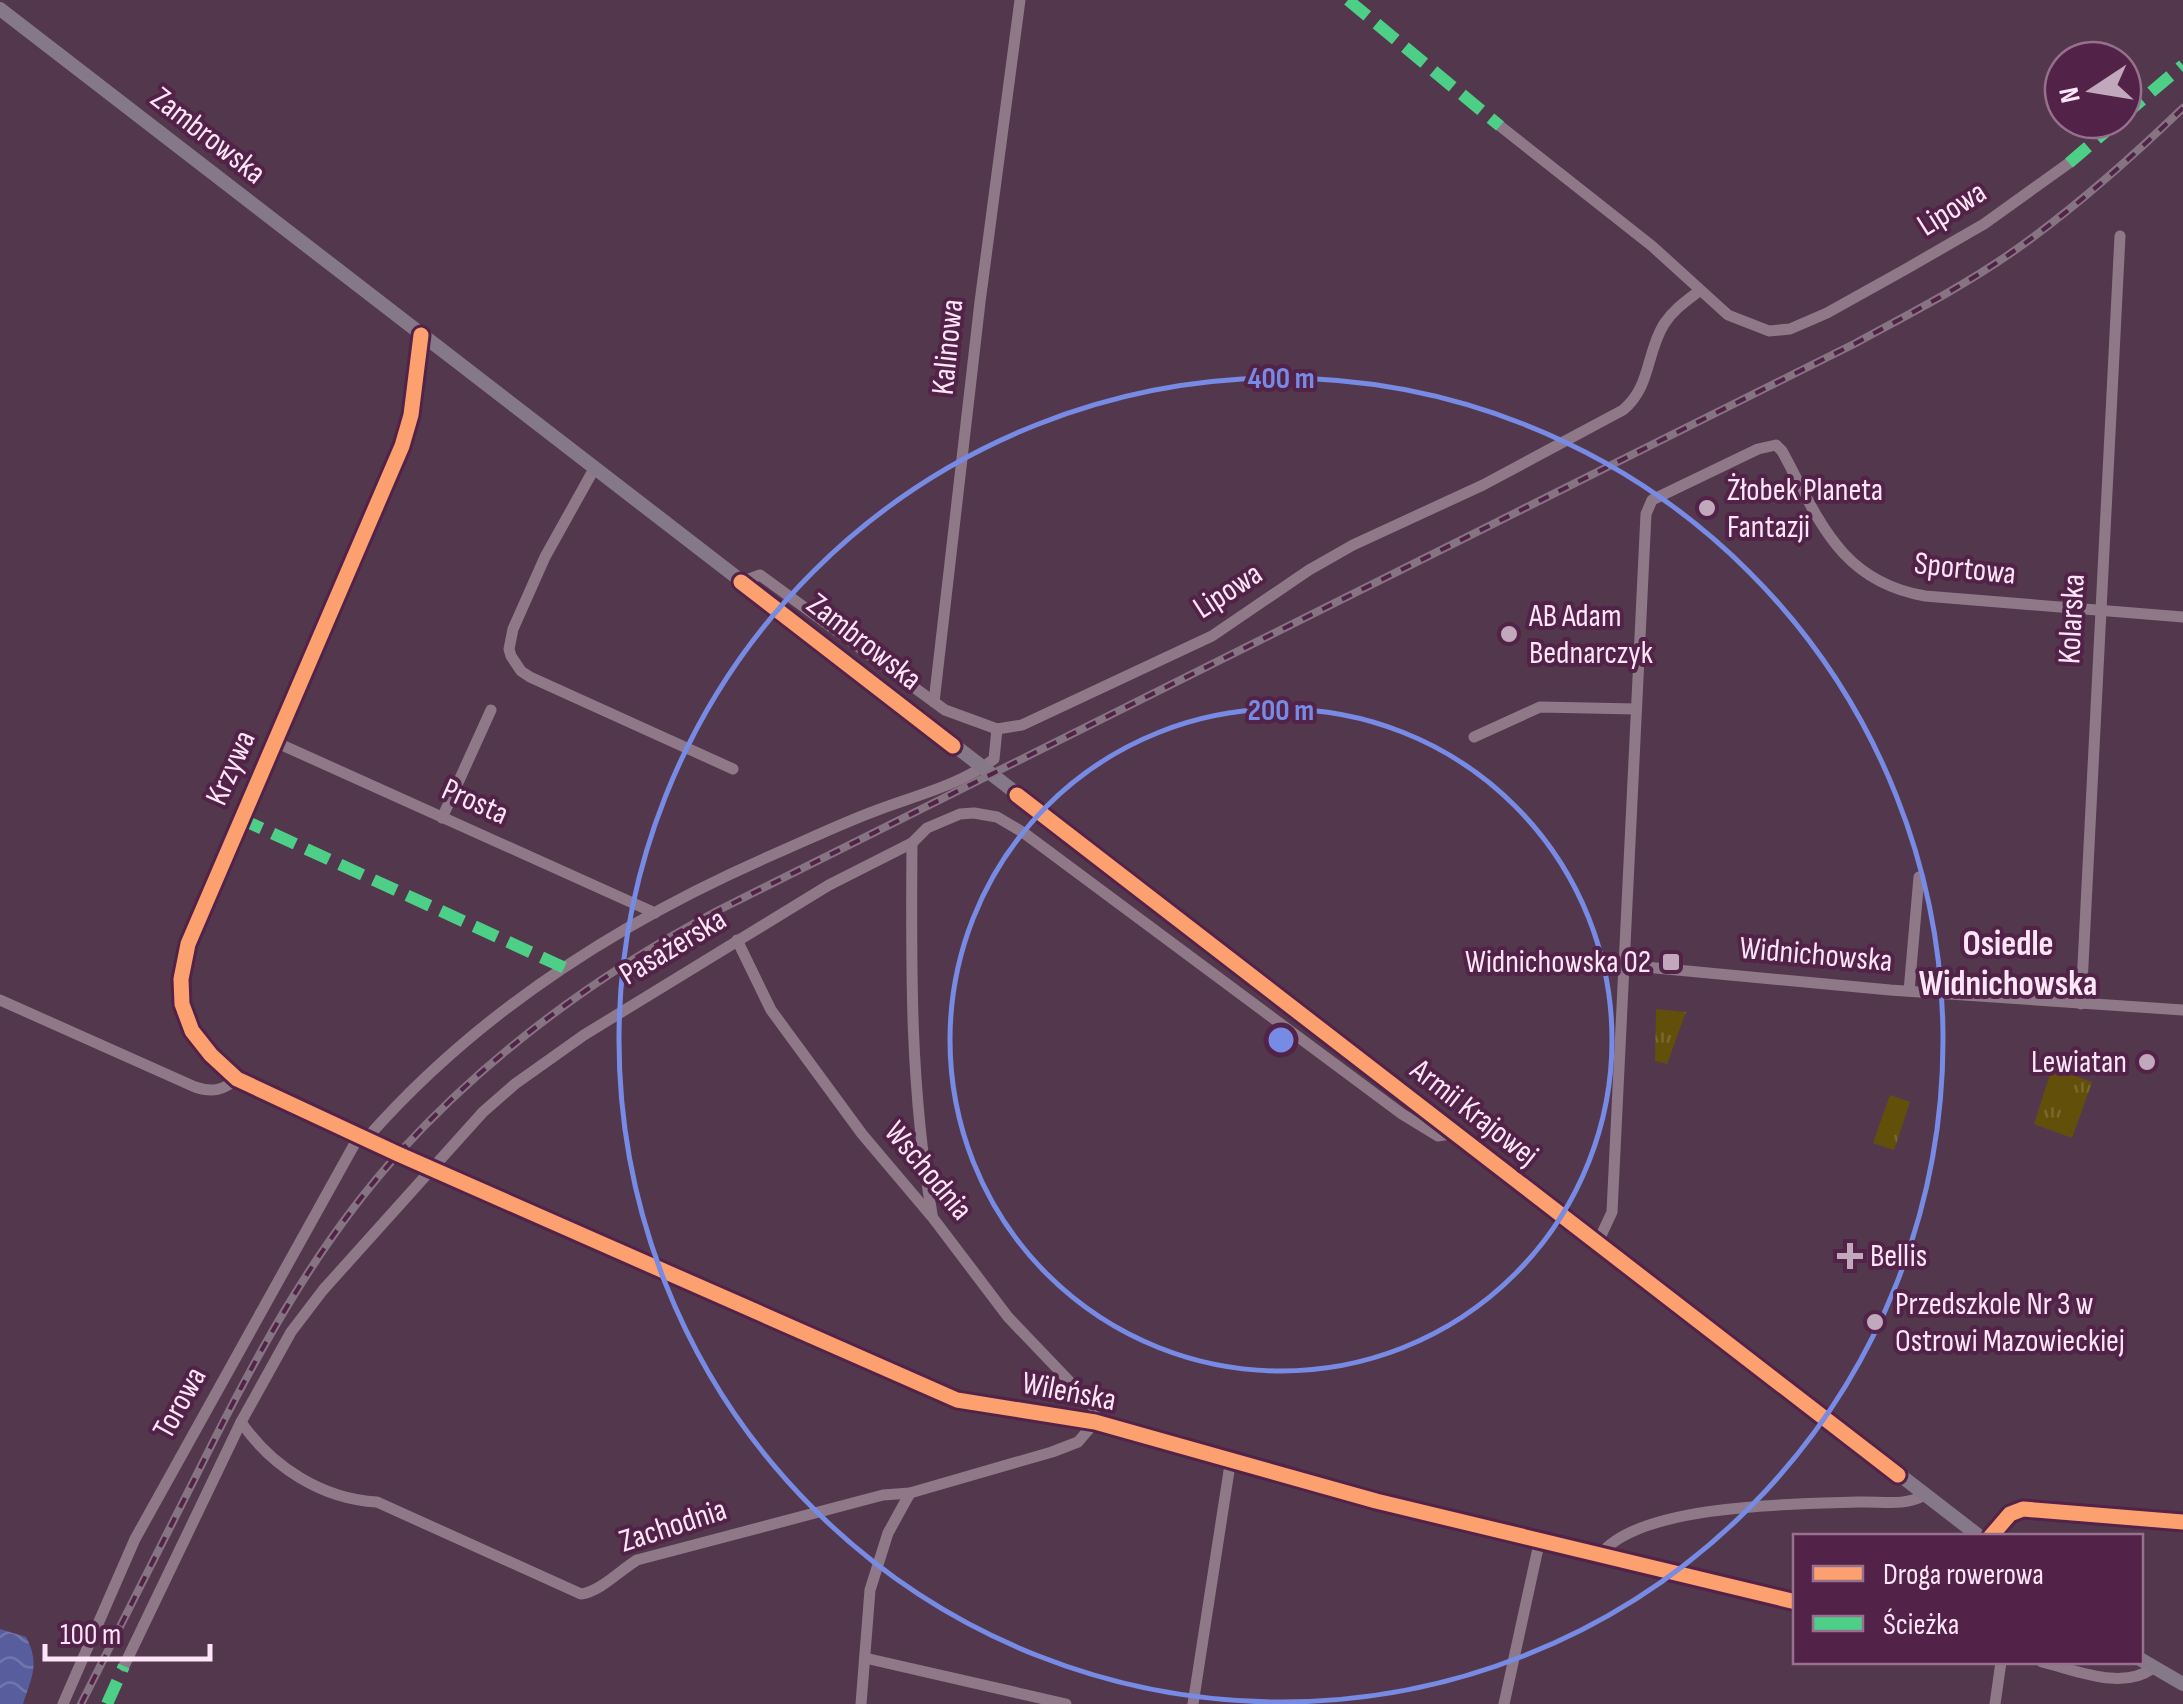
<svg xmlns="http://www.w3.org/2000/svg" width="2183" height="1704" font-family="'Sofia Sans Condensed',sans-serif">
<style>
.park{fill:url(#park-tufts)}
.water{fill:url(#water-waves)}
.lines{fill:none;stroke-linecap:round;stroke-linejoin:round}
.minor{stroke:#8f7989;stroke-width:11}
.major{stroke:#857989;stroke-width:14}
.rail-casing{stroke:#877483;stroke-width:8}
.rail{stroke:#522248;stroke-width:4;stroke-dasharray:11;stroke-linecap:butt}
.quiet{stroke:#4dcf88;stroke-width:12;stroke-dasharray:25 12;stroke-linecap:butt}
.cycleway-casing{stroke:#522248;stroke-width:21}
.cycleway{stroke:#fca06f;stroke-width:15}
.ring{fill:none;stroke:#778ae4;stroke-width:5}
.poi-dot{fill:#c2a8bc;stroke:#522248;stroke-width:4}
.labels{text-anchor:middle;dominant-baseline:central;stroke-width:8;stroke-linejoin:round;paint-order:stroke}
.street-label{font-size:32px;fill:#fee5f7;stroke:#522248}
.poi-label{font-size:32px;fill:#fee5f7;stroke:#522248;text-anchor:start}
.neighbourhood-label{font-size:35px;font-weight:bold;fill:#fee5f7;stroke:#522248}
.centre{fill:#778ae4;stroke:#522248;stroke-width:5}
.ring-label{font-size:30px;text-anchor:middle;font-weight:bold;fill:#778ae4;stroke:#522248;stroke-width:8;stroke-linejoin:round;paint-order:stroke}
</style>
<defs>
<pattern id="park-tufts" width="24" height="20" patternUnits="userSpaceOnUse" patternTransform="scale(2.5)"><rect width="24" height="20" fill="#614f0a"/><path d="M3 7l-1-3M5 7V3M7 7l1-3M15 17l-1-3M17 17v-4M19 17l1-3" fill="none" stroke="#79682e"/></pattern>
<pattern id="water-waves" width="16" height="10" patternUnits="userSpaceOnUse" patternTransform="scale(2.5)"><rect width="16" height="10" fill="#585e9d"/><path d="M0 5q4-4 8 0t8 0" fill="none" stroke="#7175ab"/></pattern>
</defs>
<rect width="100%" height="100%" fill="#53384d"/>
<g class="park">
<polygon points="1656,1009 1686,1012 1667,1064 1655,1061"/>
<polygon points="2052,1068 2092,1082 2072,1138 2034,1124"/>
<polygon points="1890,1095 1910,1102 1894,1150 1873,1143"/>
</g>
<path class="water" d="M0 1629 26 1637C40 1663 32 1677 23 1704H0Z"/>
<g class="lines">
<g class="minor">
<polyline points="1500,126 1652,246 1728,315 1769,331 1790,329 1827,313 1906,269 1984,224 2069,163"/>
<polyline points="421,335 411,415 402,446 188,944 181,979 182,1004 192,1031 211,1055 237,1079 398,1154 957,1400 1095,1422 1376,1501 1796,1602"/>
<polyline points="594,469 545,557 513,629 509,649 511,656 521,671 530,677 733,769"/>
<path d="M741 582 760 575 945 710 997 729 1022 725 1212 636 1309 570 1353 545 1483 485 1623 410C1651 387 1646 353 1664 324 1673 310 1686 301 1699 291"/>
<polyline points="934,702 980,302 1020,0"/>
<polyline points="1474,737 1540,707 1636,709"/>
<polyline points="273,741 655,913"/>
<polyline points="442,818 491,710"/>
<path d="M912 843C911 969 910 1089 932 1214"/>
<polyline points="737,940 771,1010 862,1134 933,1218 1008,1317 1094,1407 1095,1422"/>
<polyline points="1624,965 1890,990 2183,1010"/>
<polyline points="1909,991 1919,877"/>
<path d="M0 1000 195 1087C213 1093 223 1090 237 1079"/>
<polyline points="2081,1004 2120,236"/>
<path d="M367 1138C476 1014 619 922 770 856 805 841 840 824 875 811 914 796 961 785 994 759L997 729"/>
<path d="M1598 1242 1612 1212 1646 514 1652 500 1758 449 1776 445 1782 451C1819 519 1839 581 1925 596L2183 617"/>
<path d="M241 1422C272 1467 322 1499 377 1502L581 1594C601 1591 619 1571 637 1560L883 1495 910 1493 1052 1452 1078 1442 1095 1422"/>
<polyline points="1991,1536 2010,1514 2023,1509 2183,1522"/>
<path d="M1601 1554C1640 1504 1795 1504 1857 1502 1882 1501 1903 1507 1925 1495"/>
<polyline points="865,1658 1066,1704"/>
<path d="M2042 1662C2076 1670 2122 1691 2153 1668"/>
<polyline points="124,1666 241,1422 291,1332 323,1290 483,1112 515,1084 584,1035 829,885 912,843 927,828 960,814 974,813 997,817 1024,833 1402,1114 1438,1136 1455,1133"/>
<polyline points="63,1704 135,1539 359,1136"/>
<polyline points="861,1704 870,1590 888,1533 910,1493"/>
<polyline points="1193,1704 1231,1458"/>
<polyline points="1504,1704 1540,1539"/>
<polyline points="1995,1704 2001,1662"/>
</g>
<g class="major">
<polyline points="0,9 1979,1536"/>
<polyline points="2140,1659 2183,1684"/>
</g>
<defs>
<path id="rail" d="M81 1704C119 1629 156 1555 194 1480 251 1365 312 1249 399 1153 490 1053 598 974 717 911L1856 343C1909 314 1962 287 2011 253 2073 210 2129 160 2183 108"/>
</defs>
<use href="#rail" class="rail-casing"/>
<use href="#rail" class="rail"/>
<g class="quiet">
<polyline points="1348,0 1500,126"/>
<polyline points="2123,116 2183,65"/>
<polyline points="2069,163 2119,120"/>
<polyline points="239,818 565,968"/>
<polyline points="107,1704 124,1666"/>
</g>
<defs>
<g id="cycleway">
<polyline points="421,335 411,415 402,446 188,944 181,979 182,1004 192,1031 211,1055 237,1079 398,1154 957,1400 1095,1422 1376,1501 1796,1602"/>
<polyline points="741,582 953,746"/>
<polyline points="1017,795 1898,1475"/>
<polyline points="1991,1536 2010,1514 2023,1509 2183,1522"/>
</g>
</defs>
<use href="#cycleway" class="cycleway-casing"/>
<use href="#cycleway" class="cycleway"/>
</g>
<g class="ring">
<circle cx="1281" cy="1040" r="331"/>
<circle cx="1281" cy="1040" r="662"/>
</g>
<g class="poi-dot">
<circle cx="1707" cy="508" r="10"/>
<circle cx="1509" cy="634" r="10"/>
<rect x="1661" y="952" width="20" height="20" rx="5"/>
<circle cx="2147" cy="1062" r="10"/>
<path d="M1845 1241h10v10h10v10h-10v10h-10v-10h-10v-10h10z"/>
<circle cx="1875" cy="1322" r="10"/>
</g>
<g class="labels">
<g class="street-label">
<text transform="translate(208 136) rotate(38)">Zambrowska</text>
<text transform="translate(1952 209) rotate(-32)">Lipowa</text>
<text transform="translate(948 347) rotate(-84)">Kalinowa</text>
<text transform="translate(1965 569) rotate(6)">Sportowa</text>
<text transform="translate(1228 591) rotate(-33)">Lipowa</text>
<text transform="translate(2072 619) rotate(-87)">Kolarska</text>
<text transform="translate(864 642) rotate(38)">Zambrowska</text>
<text transform="translate(231 768) rotate(-66)">Krzywa</text>
<text transform="translate(475 802) rotate(24)">Prosta</text>
<text transform="translate(673 947) rotate(-31)">Pasażerska</text>
<text transform="translate(1816 955) rotate(5)">Widnichowska</text>
<text transform="translate(1474 1113) rotate(38)">Armii Krajowej</text>
<text transform="translate(928 1171) rotate(50)">Wschodnia</text>
<text transform="translate(1069 1392) rotate(11)">Wileńska</text>
<text transform="translate(180 1403) rotate(-61)">Torowa</text>
<text transform="translate(673 1526) rotate(-18)">Zachodnia</text>
</g>
<g class="poi-label">
<text x="1727" y="490">Żłobek Planeta<tspan x="1727" dy="37">Fantazji</tspan></text>
<text x="1529" y="616">AB Adam<tspan x="1529" dy="37">Bednarczyk</tspan></text>
<text x="1651" y="962" text-anchor="end">Widnichowska 02</text>
<text x="2127" y="1062" text-anchor="end">Lewiatan</text>
<text x="1870" y="1256">Bellis</text>
<text x="1895" y="1304">Przedszkole Nr 3 w<tspan x="1895" dy="37">Ostrowi Mazowieckiej</tspan></text>
</g>
<g class="neighbourhood-label">
<text x="2008" y="944">Osiedle<tspan x="2008" dy="40">Widnichowska</tspan></text>
</g>
</g>
<circle cx="1281" cy="1040" r="15" class="centre"/>
<g class="ring-label">
<text x="1281" y="388">400 m</text>
<text x="1281" y="720">200 m</text>
</g>
<rect x="1793" y="1534" width="350" height="130" fill="#522248" stroke="#97708e" stroke-width="2.5"/>
<rect x="1813" y="1566" width="50" height="15" fill="#fca06f" stroke="#97708e" stroke-width="2.5"/>
<text x="1883" y="1584" font-size="30" fill="#fee5f7">Droga rowerowa</text>
<rect x="1813" y="1616" width="50" height="15" fill="#4dcf88" stroke="#97708e" stroke-width="2.5"/>
<text x="1883" y="1634" font-size="30" fill="#fee5f7">Ścieżka</text>
<g transform="translate(2093 90) rotate(258)"><circle r="48" fill="#522248" stroke="#97708e" stroke-width="2.5"/>
<path d="M0-8L18 38L0 25L-18 38Z" fill="#c2a8bc"/>
<text y="-15" font-size="28" font-weight="bold" text-anchor="middle" fill="#fee5f7">N</text>
</g>
<path d="M45 1644v15h165v-15" fill="none" stroke="#fee5f7" stroke-width="5"/>
<text x="60" y="1644" font-size="30" fill="#fee5f7" stroke="#522248" stroke-width="8" paint-order="stroke">100 m</text>
</svg>
